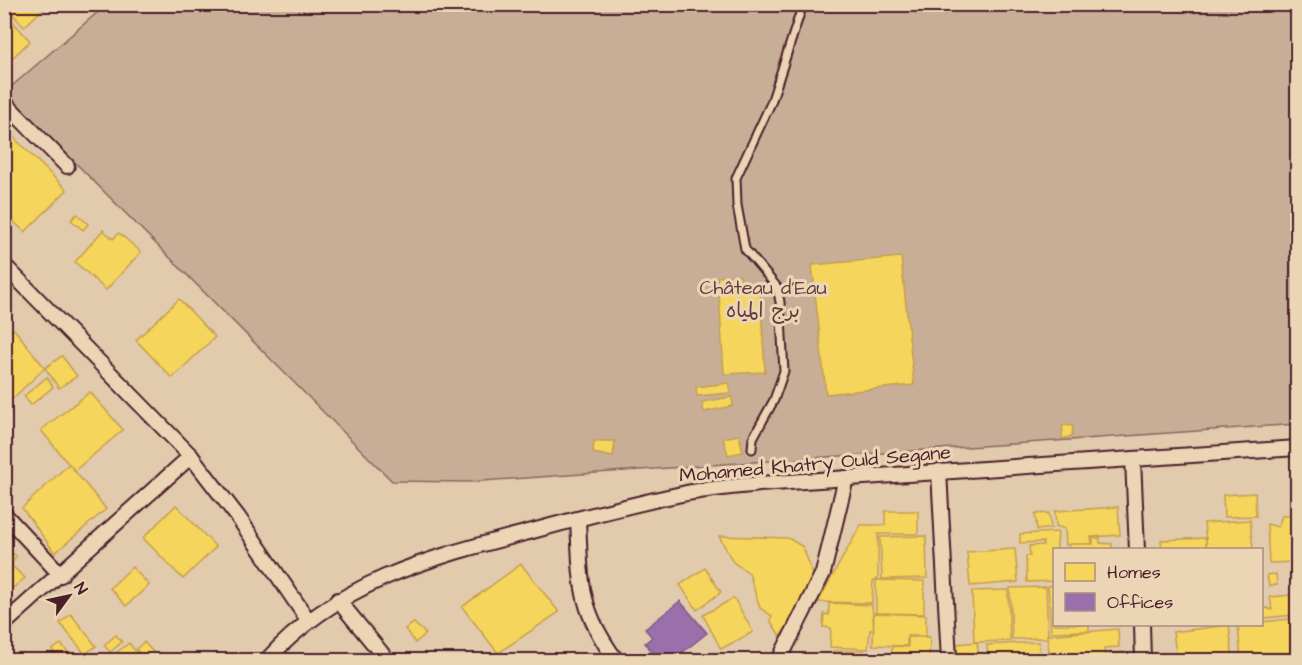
<svg xmlns="http://www.w3.org/2000/svg" width="1302" height="665" font-family="'Architects Daughter','Playpen Sans Arabic',sans-serif">
<style>
.green{fill:#c9ae97;stroke:#8a6661;stroke-width:1.5}
.homes{fill:#f6d55c;stroke:#c29e4d;stroke-width:1.5}
.offices{fill:#9970ab;stroke:#815885;stroke-width:1.5}
.lines{fill:none;stroke-linecap:round;stroke-linejoin:round}
.service-casing{stroke:#4a1f2b;stroke-width:11}
.minor-casing{stroke:#4a1f2b;stroke-width:18}
.service{stroke:#ecd5b5;stroke-width:7}
.minor{stroke:#ecd5b5;stroke-width:14}
.labels{text-anchor:middle;dominant-baseline:central;stroke-width:6;stroke-linejoin:round;paint-order:stroke}
.park-label{font-size:20px;fill:#633c41;stroke:#ecd5b5}
.street-label{font-size:20px;fill:#4a1f2b;stroke:#ecd5b5}
</style>
<rect width="100%" height="100%" fill="#e2caad"/>
<filter id="ink" filterUnits="userSpaceOnUse"><feTurbulence type="fractalNoise" baseFrequency=".0167" numOctaves="2"/><feDisplacementMap in="SourceGraphic" scale="12" xChannelSelector="R" yChannelSelector="G"/><feConvolveMatrix kernelMatrix="1 2 1 2 8 2 1 2 1" color-interpolation-filters="sRGB"/></filter>
<g filter="url(#ink)">
<polygon class="green" points="106,5 1297,5 1297,424 468,482 392,481 5,92"/>
<g class="homes">
<polygon points="4,4 48,4 24,27"/>
<polygon points="4,12 30,41 4,66"/>
<polygon points="4,128 67,190 25,232 4,213"/>
<polygon points="77,214 88,224 83,230 71,220"/>
<polygon points="103,230 113,239 119,233 141,252 106,290 75,262"/>
<polygon points="901,257 914,385 826,394 812,265"/>
<polygon points="740,275 741,287 718,289 717,277"/>
<polygon points="760,290 765,372 724,374 719,293"/>
<polygon points="179,299 215,337 172,378 136,340"/>
<polygon points="14,329 45,368 12,399 4,390 4,334 6,336"/>
<polygon points="62,356 77,376 59,388 45,368"/>
<polygon points="47,377 53,387 31,405 24,396"/>
<polygon points="729,383 730,393 697,396 696,387"/>
<polygon points="90,392 123,430 74,471 41,430"/>
<polygon points="732,397 733,406 704,412 702,402"/>
<polygon points="1063,425 1073,426 1072,436 1062,439"/>
<polygon points="739,435 743,452 728,455 723,438"/>
<polygon points="594,441 615,441 613,457 593,453"/>
<polygon points="69,464 106,509 55,553 22,508"/>
<polygon points="1255,493 1256,516 1224,517 1223,495"/>
<polygon points="176,505 216,547 183,579 143,538"/>
<polygon points="1118,507 1120,535 1091,537 1092,544 1066,545 1065,529 1056,526 1055,511"/>
<polygon points="885,511 918,511 918,534 878,534 878,578 873,581 872,603 818,602 861,525 885,525"/>
<polygon points="1049,513 1051,528 1037,530 1035,514"/>
<polygon points="1298,515 1298,562 1269,563 1267,524 1278,527 1282,516"/>
<polygon points="1250,520 1253,550 1207,550 1204,523"/>
<polygon points="1058,532 1054,581 1027,582 1026,556 1030,556 1029,546 1043,545 1043,542 1020,543 1020,534"/>
<polygon points="719,536 788,538 803,547 817,586 780,636 770,620 772,616 760,608 749,573 733,562"/>
<polygon points="926,536 927,578 882,579 880,537"/>
<polygon points="1093,538 1100,538 1100,543 1112,544 1112,550 1070,550 1070,544 1093,544"/>
<polygon points="1206,538 1206,550 1162,550 1161,540"/>
<polygon points="4,546 16,556 11,565 25,578 9,591 4,585"/>
<polygon points="1015,549 1018,582 970,586 967,552"/>
<polygon points="521,564 559,612 498,653 462,607"/>
<polygon points="132,567 149,585 126,606 110,588"/>
<polygon points="705,568 721,592 697,610 680,585"/>
<polygon points="1276,574 1277,585 1269,586 1267,575"/>
<polygon points="876,580 924,581 924,614 876,613"/>
<polygon points="1048,586 1054,586 1054,624 1089,624 1089,631 1051,632"/>
<polygon points="1046,587 1048,638 1012,639 1010,588"/>
<polygon points="1008,590 1010,641 974,642 972,591"/>
<polygon points="1292,595 1294,615 1264,618 1263,607 1272,610 1270,597"/>
<polygon points="734,598 753,632 721,649 703,615"/>
<polygon points="829,603 872,605 874,630 870,630 868,649 830,647 831,628 823,627 824,614 829,615"/>
<polygon points="874,613 926,615 926,636 907,636 907,646 873,645"/>
<polygon points="71,614 96,646 85,654 60,623"/>
<polygon points="1298,618 1298,660 1241,660 1238,625 1262,624 1262,622"/>
<polygon points="414,623 426,634 415,643 405,629"/>
<polygon points="1229,625 1233,660 1177,660 1173,632"/>
<polygon points="1118,629 1119,647 1104,648 1105,660 1050,660 1047,635"/>
<polygon points="116,635 122,642 110,652 104,645"/>
<polygon points="908,637 930,637 929,660 868,660 868,656 890,656 893,646 908,647"/>
<polygon points="144,642 160,660 146,660 136,649"/>
<polygon points="977,642 979,660 958,660 957,644"/>
<polygon points="1039,642 1040,657 988,660 987,645"/>
<polygon points="129,643 142,660 107,660"/>
<polygon points="61,644 74,660 59,660 52,650"/>
<rect x="833" y="651" width="31" height="9"/>
<polygon points="1124,652 1125,660 1111,660 1110,653"/>
</g>
<polygon class="offices" points="680,601 707,633 673,660 659,660 645,643 652,637 645,629"/>
<g class="lines">
<defs>
<polyline id="service" points="752,449 753,438 774,400 784,371 780,302 777,287 745,249 737,205 736,178 771,103 803,4"/>
<g id="minor">
<polyline points="4,102 67,166"/>
<polyline points="4,265 191,456 238,517 308,620"/>
<polyline points="1133,459 1137,550"/>
<polyline points="939,471 949,660"/>
<polyline points="4,514 61,575"/>
<path d="M578 519C581 581 578 608 616 660"/>
<polyline points="338,600 387,660"/>
<polyline points="4,624 191,456"/>
<polyline points="1142,624 1143,660"/>
<path d="M267 660C340 579 434 557 536 530 584 517 633 504 682 494 707 489 733 487 759 484L1298 448"/>
<polyline points="779,660 823,573 846,478"/>
</g>
</defs>
<use href="#service" class="service-casing"/>
<use href="#minor" class="minor-casing"/>
<use href="#service" class="service"/>
<use href="#minor" class="minor"/>
</g>
</g>
<g class="labels">
<g class="park-label">
<text x="763" y="288">Château d'Eau<tspan x="763" dy="23">برج المياه</tspan></text>
</g>
<g class="street-label">
<text transform="translate(815 464) rotate(-5)">Mohamed Khatry Ould Segane</text>
</g>
</g>
<rect width="1302" height="665" fill="none" stroke="#ecd5b5" stroke-width="24"/>
<rect x="12" y="12" width="1278" height="641" fill="none" stroke="#4a1f2b" stroke-width="2" filter="url(#ink)"/>
<rect x="1053" y="548" width="210" height="78" fill="#ecd5b5" stroke="#ab8c7e" stroke-width="1.5"/>
<rect x="1065" y="563" width="30" height="18" fill="#f6d55c" stroke="#ab8c7e" stroke-width="1.5"/>
<text x="1107" y="578" font-size="18" fill="#4a1f2b">Homes</text>
<rect x="1065" y="593" width="30" height="18" fill="#9970ab" stroke="#ab8c7e" stroke-width="1.5"/>
<text x="1107" y="608" font-size="18" fill="#4a1f2b">Offices</text>
<g transform="translate(69 596) rotate(57)" stroke="#ecd5b5" stroke-width="4.5" paint-order="stroke">
<path d="M0-4.5L10 22L0 15L-10 22Z" fill="#4a1f2b"/>
<text y="-9" font-size="16" font-weight="bold" text-anchor="middle" fill="#4a1f2b">N</text>
</g>
</svg>
